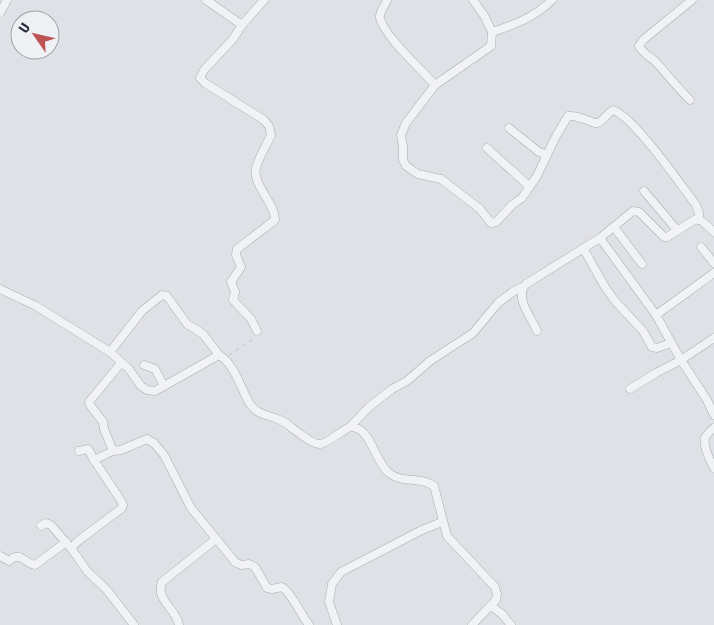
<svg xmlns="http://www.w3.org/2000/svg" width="714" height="625" font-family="'Fira Sans Condensed',sans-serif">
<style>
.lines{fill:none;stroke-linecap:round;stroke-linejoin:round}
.street-casing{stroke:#a9abb3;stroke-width:9}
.path{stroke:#bdbfc5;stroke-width:1;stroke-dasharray:4 4;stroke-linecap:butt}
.street{stroke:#f1f2f5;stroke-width:8}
</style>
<rect width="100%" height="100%" fill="#dfe1e6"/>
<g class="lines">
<defs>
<g id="street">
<polyline points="206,0 242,25"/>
<path d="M387 0C385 6 379 12 380 18 384 36 422 70 435 85"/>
<polyline points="473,0 485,17 492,32"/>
<path d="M552 0C535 17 514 25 492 32L491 46 435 85 406 123 401 135 403 147V160L406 166 418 174 441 179 480 209 491 223 496 222 513 204 522 198 537 176 555 138 568 116C581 115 593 124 597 123 603 122 607 113 613 110 634 117 681 185 696 205L699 213V220"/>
<polyline points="0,13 7,0"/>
<path d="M690 100C678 88 668 76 657 63 651 57 642 53 639 46L643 40 692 0"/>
<polyline points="509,128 539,152 547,155"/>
<polyline points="487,148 529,186"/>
<polyline points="644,191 677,230"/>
<polyline points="614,227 642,264"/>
<polyline points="600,238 656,315 681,360 707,400 714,415"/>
<polyline points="701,247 714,263"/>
<polyline points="583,248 605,287 615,301 643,331 652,347 657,348 671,343"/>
<path d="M0 289 36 306 110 352 129 369 141 386 147 390 155 391 164 386 219 355C235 364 241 390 250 404 257 415 269 415 280 420 287 423 293 429 299 433 305 437 312 444 320 444 326 444 343 430 350 427 371 426 374 461 389 473 403 484 421 476 434 486L447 536 495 587 497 594 496 600 472 625"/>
<polyline points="656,315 714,273"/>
<path d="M257 331 251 319 233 300 235 292 231 282 241 267 236 255 237 249 275 220C276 204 252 185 256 168 259 157 266 146 271 135L269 126 264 120 205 83 200 78 204 70 233 39 242 25 264 0"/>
<path d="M537 331C531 316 514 298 526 284L600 238 633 211 639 212 664 237H667L696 219 702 221 714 232"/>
<polyline points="110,352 142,311 162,295 167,296 187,324 203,334 219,355"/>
<path d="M121 363 89 402 90 405 103 422 104 429 113 451 121 450 147 439 154 443 164 455 191 508 236 563 242 565 249 564 255 567 267 588 272 589 282 587C290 591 302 616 309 625"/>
<polyline points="144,365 155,369 164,386"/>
<polyline points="630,389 656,373 681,360 714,338"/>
<polyline points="350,427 369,407 392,389 407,381 430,361 473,333 498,303 514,291 523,287"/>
<path d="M714 428C711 431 706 434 705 438 703 446 710 461 714 468"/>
<polyline points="79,451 88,449 94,460"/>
<polyline points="113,451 94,460 120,499 123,505 122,508 78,541 71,548 87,571 107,590 134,625"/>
<polyline points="41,526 46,523 51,525 68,545"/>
<path d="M0 556 9 561C21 550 23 563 35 565L66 542"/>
<polyline points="491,606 502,614 511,625"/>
<path d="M179 625C176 608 155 600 162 582L216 539"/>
<polyline points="337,625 329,602 332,584 341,572 422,530 442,522"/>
</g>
</defs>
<use href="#street" class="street-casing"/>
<polyline class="path" points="229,355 255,338"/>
<use href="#street" class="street"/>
</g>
<g transform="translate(35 35) rotate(304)"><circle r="24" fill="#eef0f4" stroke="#a0a2aa"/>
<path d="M0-4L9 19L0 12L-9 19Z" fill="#bd5352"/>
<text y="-8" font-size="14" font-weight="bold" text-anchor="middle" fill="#2a2d3b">U</text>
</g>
</svg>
